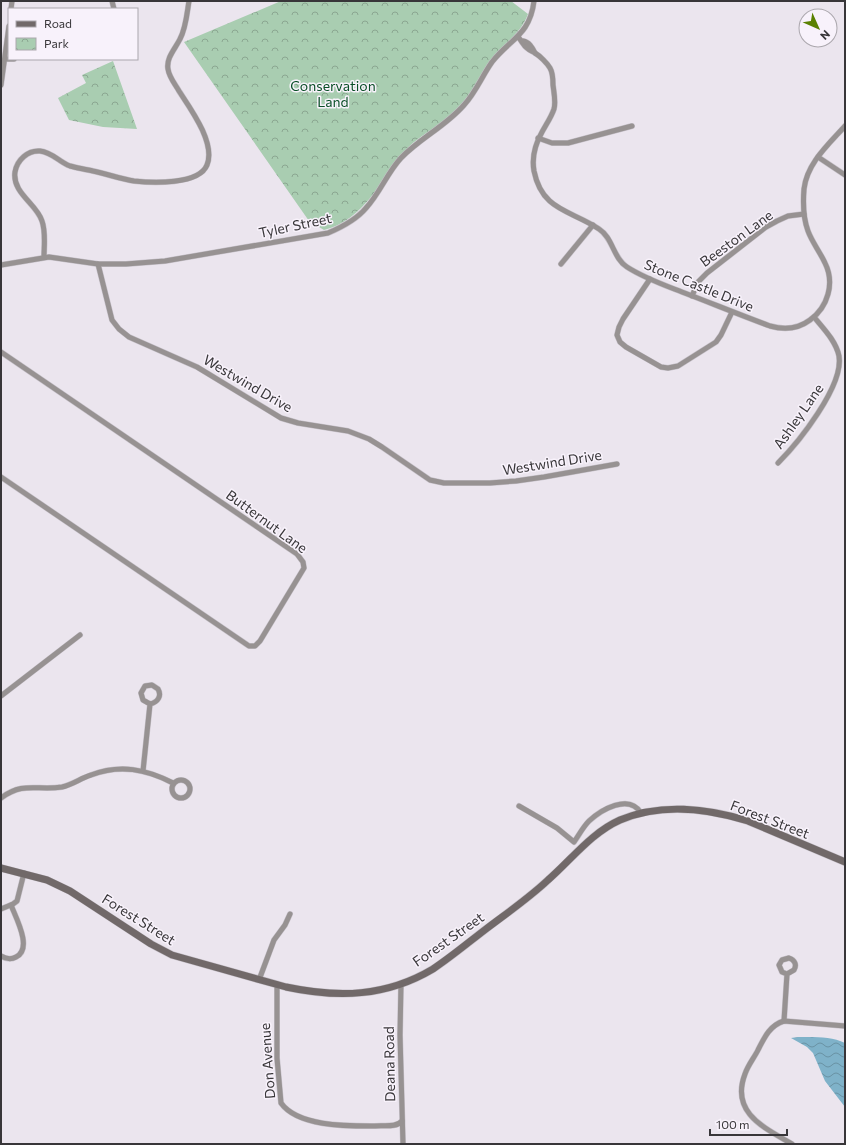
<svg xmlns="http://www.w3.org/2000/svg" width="846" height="1145" font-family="Commissioner,sans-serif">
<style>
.park{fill:url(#park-crowns)}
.water{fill:url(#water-waves)}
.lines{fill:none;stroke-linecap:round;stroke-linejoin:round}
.street-casing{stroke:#c7c2ca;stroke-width:6}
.secondary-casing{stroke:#c7c2ca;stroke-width:8}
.street{stroke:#979292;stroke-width:5}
.secondary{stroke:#716969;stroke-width:7}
.labels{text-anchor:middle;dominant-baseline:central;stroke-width:3;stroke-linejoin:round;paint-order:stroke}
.park-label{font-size:14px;fill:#094e26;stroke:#f8f2fb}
.street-label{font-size:14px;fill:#383639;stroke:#f8f2fb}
</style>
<defs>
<pattern id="park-crowns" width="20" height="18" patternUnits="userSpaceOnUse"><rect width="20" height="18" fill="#a9cdb1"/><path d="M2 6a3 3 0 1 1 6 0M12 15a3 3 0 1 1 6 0" fill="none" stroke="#8ba791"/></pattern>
<pattern id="water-waves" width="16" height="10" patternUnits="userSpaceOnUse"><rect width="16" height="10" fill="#7fb2c9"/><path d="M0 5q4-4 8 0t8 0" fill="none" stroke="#6992a4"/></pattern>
</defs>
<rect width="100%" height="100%" fill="#ebe5ee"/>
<g class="park">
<path d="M281 1H511L528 14C522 31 508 41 496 54 491 60 487 68 483 74 472 91 461 107 446 119 433 130 416 138 405 151 381 180 364 220 324 230L309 221 184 42Z"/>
<polygon points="113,61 137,129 103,127 69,120 58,98 86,83 82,75"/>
</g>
<path class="water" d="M798 1037C814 1037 831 1036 845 1043V1107L825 1081 813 1053 807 1047 791 1038Z"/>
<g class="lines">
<defs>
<g id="street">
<polyline points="112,1 114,9"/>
<polyline points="11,9 12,1"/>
<path d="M518 37C522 41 523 45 527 48 530 51 532 51 535 53 540 56 547 63 550 68 553 73 553 80 553 85 554 93 556 102 554 109 552 115 549 120 546 125 537 140 531 154 534 171 542 211 571 210 599 229 613 238 613 258 627 267 644 278 664 285 682 292 711 303 740 315 770 326 784 330 798 329 810 320 828 307 835 283 825 263 820 252 812 242 808 231 803 218 803 202 804 189 807 163 829 144 845 126"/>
<path d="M523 41C529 42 532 47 535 53"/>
<polyline points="5,59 14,59"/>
<polyline points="1,85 9,26"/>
<polyline points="538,138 552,143 568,143 632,126"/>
<polyline points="818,157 845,175"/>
<path d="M44 257C44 246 46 232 42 221 37 204 12 193 15 172 17 160 28 150 40 151 52 152 59 162 70 166 77 168 85 169 93 171 107 174 121 179 134 181 152 183 199 185 207 165 216 143 190 108 179 91 175 84 169 77 168 69 166 58 175 49 180 39 186 28 187 13 189 1"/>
<polyline points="98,264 112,320 119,329 129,337 197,367 281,418 298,423 348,431 369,439 382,447 430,480 444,483 490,483 516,481 544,477 617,464"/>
<polyline points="561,264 593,225"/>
<path d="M1 265 49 257 98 264H126L165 261 328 233C342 227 357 219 366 208 380 193 387 173 401 158 420 138 446 126 464 105 476 92 482 76 492 62 510 39 530 35 534 1"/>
<polyline points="650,279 623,319 619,327 617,335 620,342 626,347 661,367 668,368 678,366 716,342 721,335 732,312"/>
<polyline points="692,296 698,282 707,273 766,227 777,221 788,216 804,214"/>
<polyline points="1,352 297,554 303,562 304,568 260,641 255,646 249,646 1,477"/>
<path d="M778 463C798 443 844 386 839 356 836 341 823 328 814 317"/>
<polyline points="1,696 80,635"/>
<path d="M143 771 150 704C158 702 162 696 158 689L152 685 145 686 141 693 143 700 150 704"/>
<circle cx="181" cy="789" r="9"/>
<path d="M1 798C24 781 37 791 62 787 72 785 81 778 91 775 120 764 146 769 173 783"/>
<path d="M519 806 557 828 574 842C579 835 583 827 589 821 601 810 629 793 641 813"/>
<polyline points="1,909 13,904 17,901 24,873"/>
<path d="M1 956C6 959 11 960 16 957 33 949 16 918 11 905"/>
<polyline points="259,980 274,940 285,925 290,914"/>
<polyline points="401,984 400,1035 403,1144"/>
<path d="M277 985V1058L281 1103C298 1127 349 1126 375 1126 384 1125 396 1128 402 1121"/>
<path d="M784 1021 787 974 794 970C797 965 795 960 789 958L782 960 779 965 782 972 787 974"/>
<path d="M792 1144C765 1128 730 1113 745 1074 748 1065 754 1058 758 1050 764 1038 770 1025 784 1021L845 1026"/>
</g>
<path id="secondary" d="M1 868 47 880 70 891 151 944 172 955 286 987C338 998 386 997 433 969 451 957 469 942 486 929 507 913 529 898 548 880 572 859 591 833 620 820 660 803 707 808 748 821L845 862"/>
</defs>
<use href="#street" class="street-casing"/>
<use href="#secondary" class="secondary-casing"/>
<use href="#street" class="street"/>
<use href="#secondary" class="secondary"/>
</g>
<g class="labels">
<g class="park-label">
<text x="333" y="85">Conservation<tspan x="333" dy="16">Land</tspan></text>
</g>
<g class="street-label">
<text transform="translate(295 225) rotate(-12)">Tyler Street</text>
<text transform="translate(736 238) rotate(-36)">Beeston Lane</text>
<text transform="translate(699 285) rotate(22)">Stone Castle Drive</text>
<text transform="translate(248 383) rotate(30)">Westwind Drive</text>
<text transform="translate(798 416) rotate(-55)">Ashley Lane</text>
<text transform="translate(552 462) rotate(-9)">Westwind Drive</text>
<text transform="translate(267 521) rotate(36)">Butternut Lane</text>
<text transform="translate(770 819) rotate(21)">Forest Street</text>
<text transform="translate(139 919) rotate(32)">Forest Street</text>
<text transform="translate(448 939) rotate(-35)">Forest Street</text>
<text transform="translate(267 1061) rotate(-94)">Don Avenue</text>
<text transform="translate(389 1064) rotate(-91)">Deana Road</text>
</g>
</g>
<rect width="846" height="1145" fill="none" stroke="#383639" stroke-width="4"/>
<rect x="8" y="8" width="130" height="52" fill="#f8f2fb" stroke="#aba7ad"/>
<rect x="16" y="21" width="20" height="6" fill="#716969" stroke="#aba7ad"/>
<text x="44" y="28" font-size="12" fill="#383639">Road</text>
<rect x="16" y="38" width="20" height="12" fill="url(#park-crowns)" stroke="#aba7ad"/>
<text x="44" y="48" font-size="12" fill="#383639">Park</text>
<g transform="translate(818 28) rotate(135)"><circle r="19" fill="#f8f2fb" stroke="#aba7ad"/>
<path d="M0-3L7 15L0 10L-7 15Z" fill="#5a8101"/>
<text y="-6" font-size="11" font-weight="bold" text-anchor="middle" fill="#383639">N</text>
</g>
<path d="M710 1129v6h77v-6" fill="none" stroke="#383639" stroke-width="2"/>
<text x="716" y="1129" font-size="12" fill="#383639" stroke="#f8f2fb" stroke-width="3" paint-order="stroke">100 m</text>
</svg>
